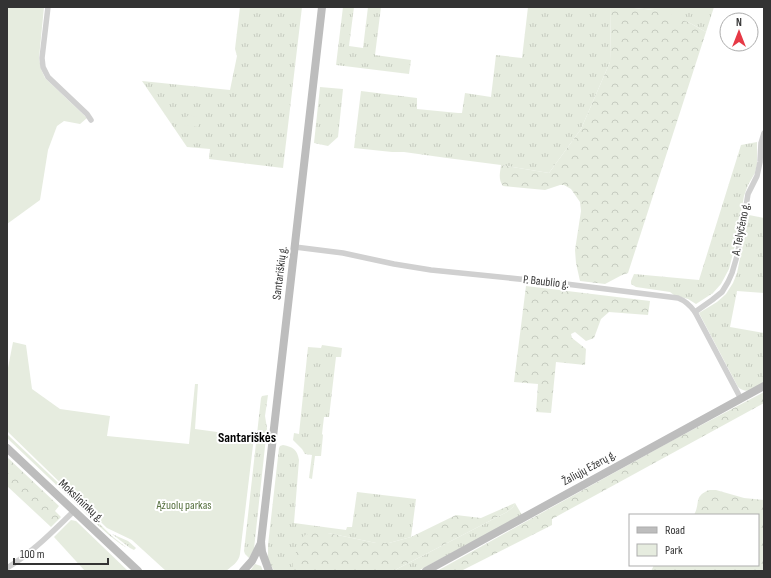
<svg xmlns="http://www.w3.org/2000/svg" width="771" height="578" font-family="'Sofia Sans Condensed',sans-serif">
<style>
.grass{fill:url(#grass-tufts)}
.forest{fill:url(#forest-crowns)}
.park{fill:#e6ecdf}
.lines{fill:none;stroke-linecap:round;stroke-linejoin:round}
.minor{stroke:#d0d0d0;stroke-width:5.5}
.secondary{stroke:#bdbdbd;stroke-width:8}
.labels{text-anchor:middle;dominant-baseline:central;stroke-width:4;stroke-linejoin:round;paint-order:stroke}
.street-label{font-size:12px;fill:#333;stroke:#fff}
.park-label{font-size:12px;fill:#56703f;stroke:#fff}
.quarter-label{font-size:14px;font-weight:bold;fill:#000;stroke:#fff}
</style>
<defs>
<pattern id="grass-tufts" width="24" height="20" patternUnits="userSpaceOnUse"><rect width="24" height="20" fill="#e6ecdf"/><path d="M3 7l-1-3M5 7V3M7 7l1-3M15 17l-1-3M17 17v-4M19 17l1-3" fill="none" stroke="#c6cbc0"/></pattern>
<pattern id="forest-crowns" width="20" height="18" patternUnits="userSpaceOnUse"><rect width="20" height="18" fill="#e6ecdf"/><path d="M2 6a3 3 0 1 1 6 0M12 15a3 3 0 1 1 6 0" fill="none" stroke="#c6cbc0"/></pattern>
</defs>
<rect width="100%" height="100%" fill="#fff"/>
<g class="grass">
<polygon points="240,7 302,7 283,168 209,159 210,149 187,147 142,81 230,90 237,56 235,49"/>
<polygon points="343,7 354,7 349,46 363,48 368,7 381,7 375,55 411,60 409,74 336,65"/>
<polygon points="528,7 611,7 610,62 581,129 549,173 501,165 447,158 404,152 392,152 354,148 361,91 417,98 417,109 458,113 462,113 465,93 491,97 496,55 522,58"/>
<polygon points="630,7 714,7 706,32 690,23 654,10 634,8"/>
<polygon points="320,87 343,89 338,137 328,146 314,143"/>
<polygon points="757,142 757,164 755,173 748,185 744,196 737,237 729,269 721,284 713,293 696,304 688,299 674,295 670,292 636,287 631,284 631,281 634,274 699,280 741,145"/>
<path d="M749 215 764 218V293L737 291 730 327 764 333V383C755 388 747 395 738 387L699 313 717 302 726 294 733 283 737 273Z"/>
<polygon points="322,345 342,348 341,357 336,357 329,417 324,417 322,434 323,435 321,456 315,456 312,479 309,478 312,455 305,454 302,449 293,440 294,433 299,434 308,347 321,348"/>
<polygon points="268,395 265,416 267,428 254,549 249,558 245,554 244,551 261,398 262,396"/>
<polygon points="7,434 71,495 69,497 7,438"/>
<path d="M283 445C293 447 297 449 299 460L294 523 346 530 347 527H352L357 492 416 499 411 537 389 543H376L328 533 293 561V571H274L268 559V545L279 448 280 446Z"/>
<path d="M74 499 113 537 127 548C107 536 89 516 72 500Z"/>
<polygon points="515,503 522,515 418,571 393,571 507,512 513,507"/>
<polygon points="112,534 128,541 136,548 134,550 130,548"/>
<polygon points="255,564 261,566 263,571 250,571"/>
</g>
<g class="forest">
<path d="M611 7H630L634 8 654 10 667 13 690 23 706 32 628 273 622 275 605 284 580 281 576 263 575 250 581 211 580 202 571 189 564 185H560L545 190 503 186C498 179 500 173 501 165L549 173 581 129 610 62Z"/>
<polygon points="526,286 650,301 648,315 609,312 601,319 594,338 586,341 575,332 571,334 572,338 586,349 585,365 556,362 551,413 536,412 538,384 514,382"/>
<polygon points="764,392 764,403 552,519 552,525 461,571 437,571 675,439"/>
<polygon points="7,457 59,506 55,511 61,517 51,527 7,486"/>
<path d="M709 490H716L744 498 764 500V571H651L654 565H758V515H694C701 502 693 497 709 490Z"/>
<polygon points="515,503 513,507 507,512 393,571 293,571 293,561 300,540 305,535 315,532 328,533 376,543 389,543 411,537 456,515 481,518"/>
</g>
<g class="park">
<polygon points="7,7 44,7 39,58 41,69 45,78 87,118 80,124 64,121 57,126 48,150 40,200 7,224"/>
<polygon points="188,115 198,117 198,127 183,125"/>
<path d="M13 342 26 345 32 389 60 409 110 416 107 436 189 444 195 384H198L195 429 254 437 240 554C239 562 232 566 226 571H166L132 540 107 528 7 431V373Z"/>
<polygon points="71,520 76,521 128,571 85,571 54,537"/>
</g>
<g class="lines">
<g class="minor">
<polyline points="48,7 42,58 43,67 48,77 87,114 91,120"/>
<path d="M295 247 343 253 394 264 431 270 558 283 678 298C686 301 690 305 695 312L741 399"/>
<polyline points="695,312 712,300 722,292 728,282 732,273 737,256 743,225 748,194 757,176 760,162 761,143 764,133"/>
<path d="M7 568C32 553 53 531 74 511"/>
</g>
<g class="secondary">
<polyline points="7,448 138,571"/>
<polyline points="243,571 252,561 261,543"/>
<polyline points="269,571 262,552 261,542 322,7"/>
<polyline points="426,571 764,386"/>
</g>
</g>
<g class="labels">
<g class="street-label">
<text transform="translate(741 229) rotate(-79)">A. Telyčėno g.</text>
<text transform="translate(280 273) rotate(-83)">Santariškių g.</text>
<text transform="translate(546 282) rotate(6)">P. Baublio g.</text>
<text transform="translate(589 468) rotate(-29)">Žaliųjų Ežerų g.</text>
<text transform="translate(81 501) rotate(43)">Mokslininkų g.</text>
</g>
<g class="park-label">
<text x="184" y="505">Ąžuolų parkas</text>
</g>
<g class="quarter-label">
<text x="247" y="437">Santariškės</text>
</g>
</g>
<rect width="771" height="578" fill="none" stroke="#333333" stroke-width="16"/>
<rect x="629" y="514" width="130" height="52" fill="#ffffff" stroke="#adadad"/>
<rect x="637" y="527" width="20" height="6" fill="#bdbdbd" stroke="#adadad"/>
<text x="665" y="534" font-size="12" fill="#333333">Road</text>
<rect x="637" y="544" width="20" height="12" fill="#e6ecdf" stroke="#adadad"/>
<text x="665" y="554" font-size="12" fill="#333333">Park</text>
<g transform="translate(739 32)"><circle r="19" fill="#ffffff" stroke="#adadad"/>
<path d="M0-3L7 15L0 10L-7 15Z" fill="#e63946"/>
<text y="-6" font-size="11" font-weight="bold" text-anchor="middle" fill="#333333">N</text>
</g>
<path d="M14 558v6h94v-6" fill="none" stroke="#333333" stroke-width="2"/>
<text x="20" y="558" font-size="12" fill="#333333" stroke="#ffffff" stroke-width="3" paint-order="stroke">100 m</text>
</svg>
